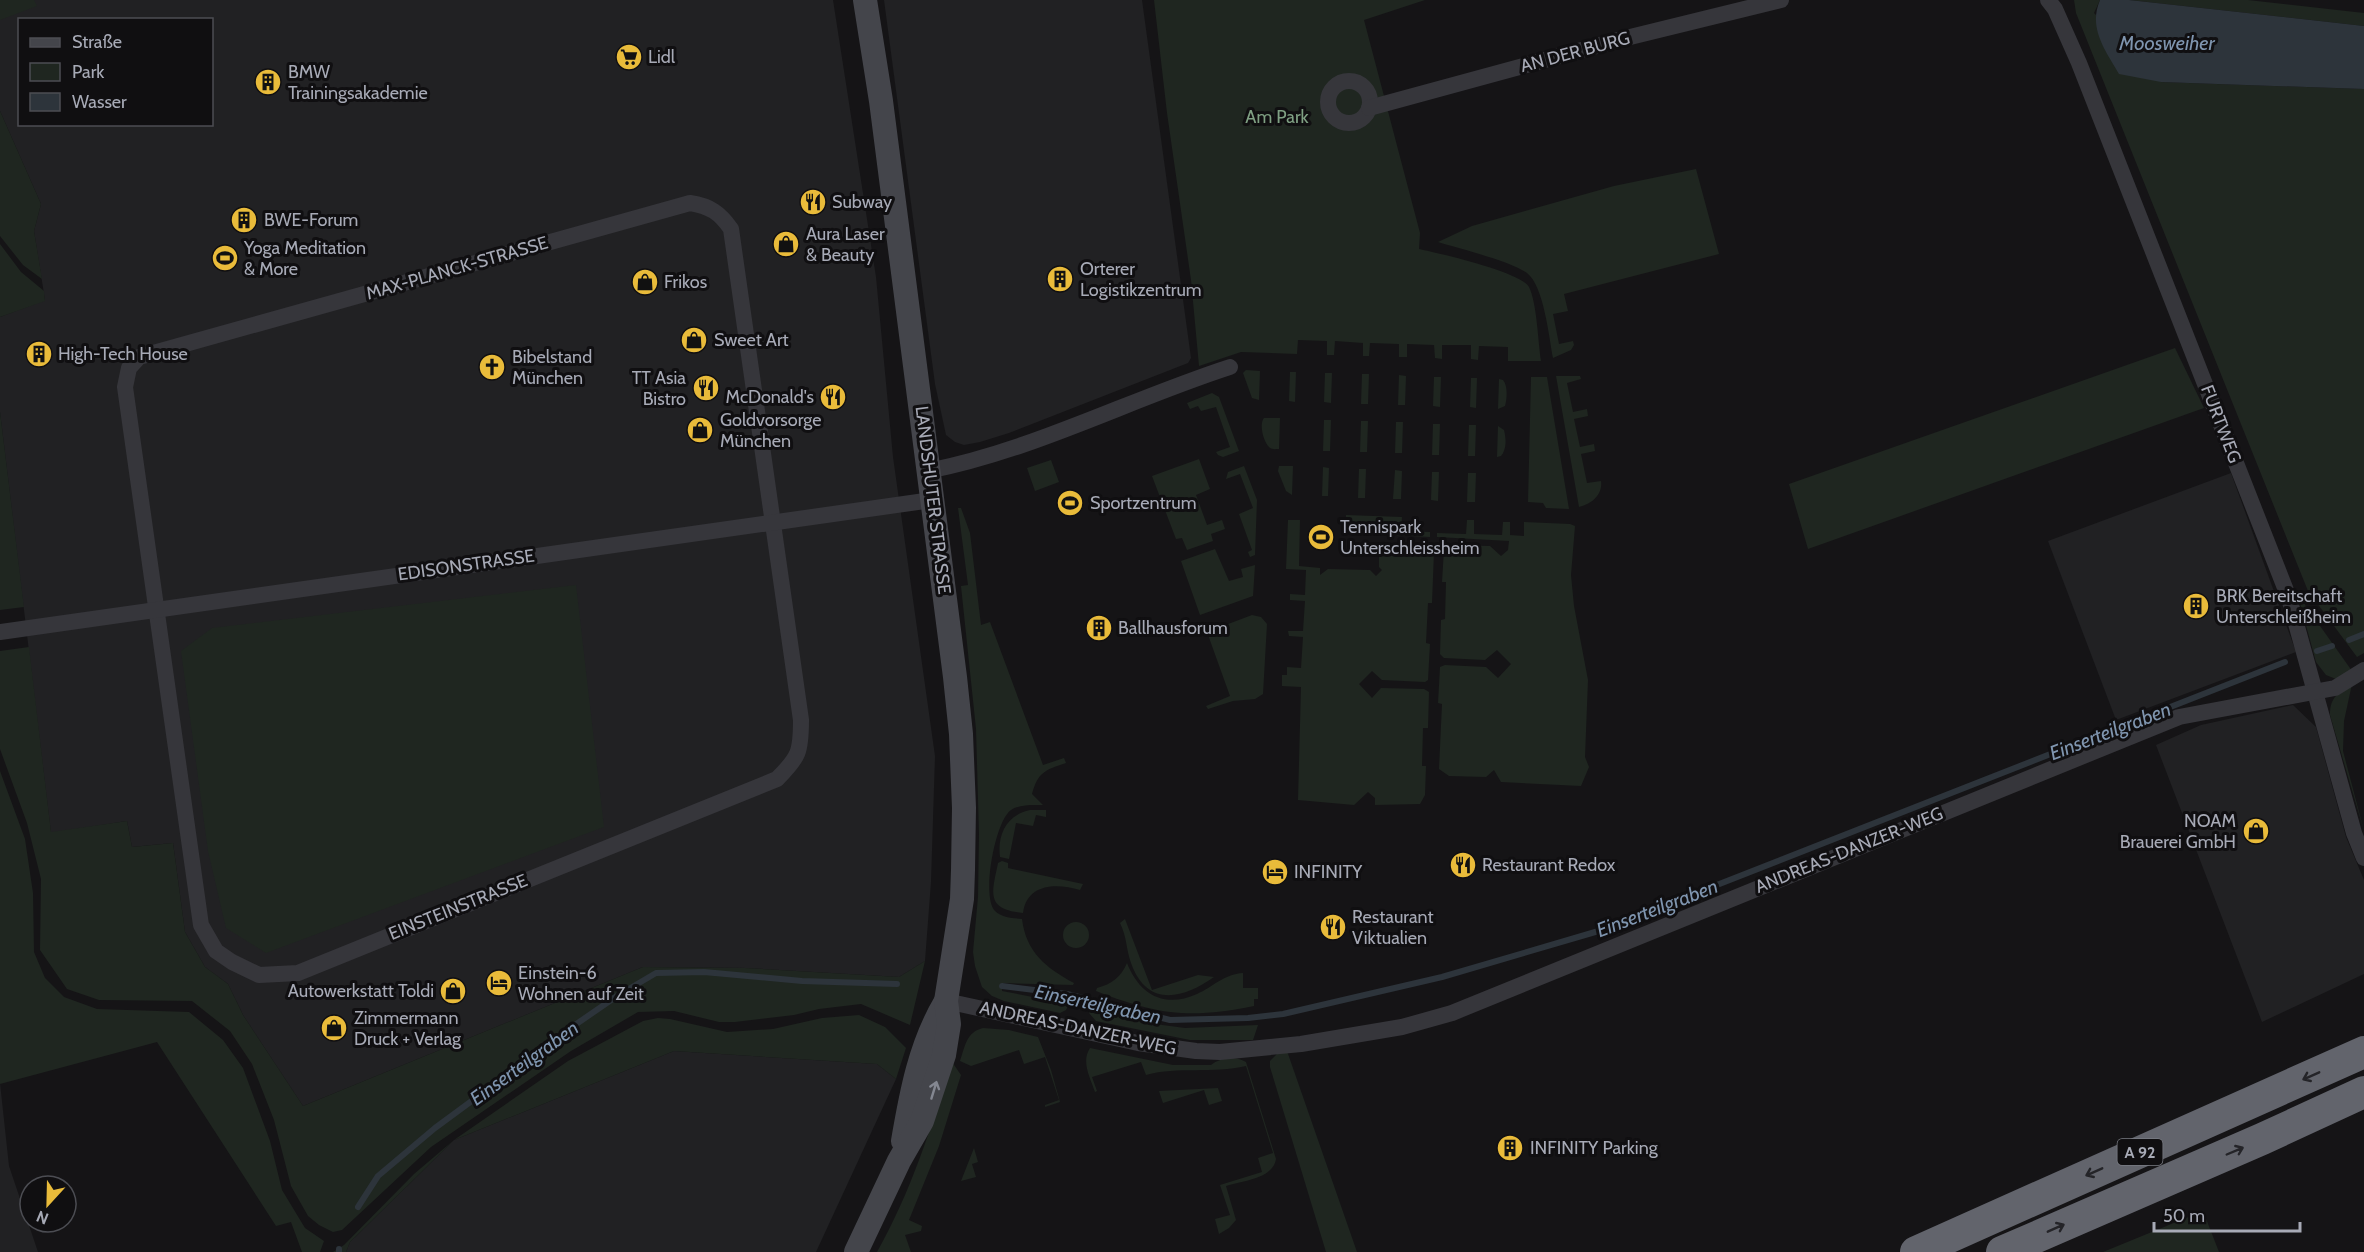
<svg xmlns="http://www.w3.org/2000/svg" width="2364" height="1252" font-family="Cabin,sans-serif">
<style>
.built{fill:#212123;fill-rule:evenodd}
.green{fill:#1f2620}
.water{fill:#2d343b}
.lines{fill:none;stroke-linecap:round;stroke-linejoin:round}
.stream{stroke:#2d343b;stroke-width:6}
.minor{stroke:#36363b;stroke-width:16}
.secondary{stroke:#44454b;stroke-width:24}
.motorway{stroke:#62646c;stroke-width:32}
.oneway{stroke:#242428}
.oneway2{stroke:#848791}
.labels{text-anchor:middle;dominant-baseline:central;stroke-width:6;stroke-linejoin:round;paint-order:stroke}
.shield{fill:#100f11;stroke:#7a7c84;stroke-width:1.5}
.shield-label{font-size:16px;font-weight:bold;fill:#a7aab6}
.street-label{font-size:18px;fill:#a7aab6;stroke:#100f11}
.poi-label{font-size:18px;fill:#a7aab6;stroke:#100f11;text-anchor:start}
.park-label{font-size:18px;fill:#7fa083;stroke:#100f11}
.water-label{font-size:20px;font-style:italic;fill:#7f95af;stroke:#100f11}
</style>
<rect width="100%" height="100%" fill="#151416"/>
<g class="built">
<path d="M0 0H833L876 277 893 457 935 756 931 882 925 961 899 977 745 968 643 967 303 1106 243 1015 228 984 205 967 185 932 173 843 132 847 127 821 51 833 0 412V317L45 300 34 231 41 204 0 111ZM20 20H212V124H20Z"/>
<polygon points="884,0 1142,0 1191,358 1188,363 1009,433 980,442 964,445 955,442 946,435 935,384"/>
<polygon points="2231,473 2296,652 2116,720 2048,541"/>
<polygon points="2293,705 2316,727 2346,837 2364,880 2364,974 2262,1022 2156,745 2201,725"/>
<polygon points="674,1051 877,1064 896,1079 816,1252 346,1252 350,1242 454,1140"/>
<polygon points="0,1083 9,1166 38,1252 0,1252"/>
</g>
<g class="green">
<polygon points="0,0 34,0 37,6 0,20"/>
<path d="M1154 0H1425L1364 20 1420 233 1419 249C1438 253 1521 272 1529 287 1537 303 1538 342 1541 361H1508V347L1479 346 1478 360 1471 359V345H1442V359L1435 358 1434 345 1407 344V357H1399V344L1370 343 1369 356H1363V343L1335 341 1334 355H1327V341L1298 340 1297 354 1241 352 1199 366 1191 280 1167 113Z"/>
<polygon points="2074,0 2100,0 2094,13 2161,82 2364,89 2364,653 2357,657 2308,591 2076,13"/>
<polygon points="2129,0 2248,0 2364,13 2364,26"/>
<polygon points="0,111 41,204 34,231 42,279 23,265 0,236"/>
<path d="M1696 169 1719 254 1564 294 1568 311 1553 314 1559 344 1573 341 1574 345 1571 350 1553 358C1549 338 1544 286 1527 273 1510 261 1461 249 1438 242L1472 226 1525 211 1614 186Z"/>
<polygon points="0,244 21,272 44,291 45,301 0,317"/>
<polygon points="2175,348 2204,408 1808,549 1789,484"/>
<polygon points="1246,370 1260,371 1259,400 1252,398 1243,373"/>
<polygon points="1290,372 1296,372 1295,402 1289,401"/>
<polygon points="1325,373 1332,373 1331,403 1324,402"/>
<polygon points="1362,374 1369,374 1368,404 1361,404"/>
<polygon points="1399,375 1406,376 1405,405 1398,405"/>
<path d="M1556 376H1580L1581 379 1567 383 1573 412 1587 409 1588 416 1574 419 1580 447 1594 444 1595 451 1581 454 1587 483 1601 481C1603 494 1592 504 1579 507Z"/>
<polygon points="1434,377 1441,377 1440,407 1433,406"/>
<polygon points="1531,377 1547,377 1569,509 1546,508 1543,503 1528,502"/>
<polygon points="1471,378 1477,378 1476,408 1470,407"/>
<path d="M1499 379 1503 380C1508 386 1507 399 1505 406L1498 409Z"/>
<polygon points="1212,393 1219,397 1239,451 1223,457 1218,455 1216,452 1230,447 1216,407 1201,411 1198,406 1190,409 1187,403"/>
<polygon points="0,412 24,607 0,610"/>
<path d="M1264 418H1280L1279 449C1275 449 1272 450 1269 447 1263 441 1259 424 1264 418Z"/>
<polygon points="1324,420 1331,420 1330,451 1323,451"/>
<polygon points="1361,421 1368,421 1367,452 1360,452"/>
<polygon points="1396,422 1403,422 1402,453 1395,453"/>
<polygon points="1433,424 1440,424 1439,455 1432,455"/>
<polygon points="1469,425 1476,425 1475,456 1468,456"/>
<path d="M1498 426 1504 430C1506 438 1507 449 1501 456L1497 457Z"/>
<polygon points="1199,459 1210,489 1196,495 1207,525 1222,520 1225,529 1211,534 1213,541 1187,550 1182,538 1176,539 1152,476"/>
<polygon points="1051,460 1059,482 1035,491 1027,468"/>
<polygon points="1244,466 1257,500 1255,555 1250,557 1248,552 1252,550 1239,514 1253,508 1240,474 1226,479 1228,472"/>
<polygon points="1279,466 1293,466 1292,495 1286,491 1278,471"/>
<polygon points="1323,467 1329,468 1328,496 1322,496"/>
<polygon points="1359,469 1366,469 1365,498 1358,498"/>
<polygon points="1395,470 1402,471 1401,499 1393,499"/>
<polygon points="1432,472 1439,472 1438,501 1431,500"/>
<polygon points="1468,473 1476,473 1475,502 1467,502"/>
<path d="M958 508H961L970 533 981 625 990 622 1043 765 1064 758 1066 763C1045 770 1038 772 1032 794L1043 805C1033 805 1020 804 1011 810 995 821 981 897 995 911 1002 918 1013 918 1022 919 1026 952 1046 968 1074 983L1073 985 1002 983V991L1069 1004 1066 1010 1060 1013 1004 1001 992 996 982 987 975 966 973 952 978 897 979 834 976 729 961 586 968 585Z"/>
<polygon points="1346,515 1402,517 1401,531 1430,532 1430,537 1370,534 1370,529 1346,529"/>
<polygon points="1288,520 1300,520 1299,566 1320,568 1320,575 1328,569 1370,570 1376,576 1382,570 1379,567 1379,545 1430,547 1434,552 1432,603 1428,603 1426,643 1430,644 1428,680 1425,682 1382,680 1372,671 1359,684 1372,698 1381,688 1424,689 1429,692 1428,728 1423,728 1422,766 1426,766 1425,795 1420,804 1375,805 1375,798 1368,792 1354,805 1298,800 1301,687 1282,686 1282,675 1287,675 1287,667 1301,668 1303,637 1289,636 1288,631 1303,631 1305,601 1290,600 1290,594 1305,595 1306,570 1286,569"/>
<polygon points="1467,520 1474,520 1474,534 1502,535 1503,522 1510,522 1510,535 1524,536 1524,522 1570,524 1575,526 1571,575 1574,606 1588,680 1585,757 1589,767 1581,786 1501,782 1494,770 1486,777 1449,776 1439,769 1442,704 1438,703 1440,667 1445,665 1486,667 1498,678 1511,664 1497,650 1485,660 1444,658 1440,654 1441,620 1445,619 1446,582 1442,582 1444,549 1449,545 1490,546 1501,556 1508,550 1509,541 1437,537 1437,533 1466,534"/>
<polygon points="1215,549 1229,581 1243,577 1241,569 1255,565 1253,596 1200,615 1181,561"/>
<polygon points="576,585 604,827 266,953 226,928 208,851 181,651 212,628"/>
<polygon points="2303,602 2352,671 2336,679 2326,675 2316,662 2300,603"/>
<polygon points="1252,615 1261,617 1267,624 1263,694 1255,699 1233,701 1208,709 1206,706 1230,696 1207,632"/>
<polygon points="29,647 51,832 127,821 132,847 173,843 185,932 205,967 228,984 243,1015 303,1106 643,967 745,968 899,977 925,961 910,1025 861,1004 819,1009 794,1015 735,1022 719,1022 674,1011 638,1012 571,1051 431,1147 342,1230 333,1232 319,1225 308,1216 291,1186 274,1120 252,1064 230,1031 192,1001 99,1000 67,989 40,950 41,879 27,823 0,749 0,651"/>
<path d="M2352 684 2344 721 2343 751 2364 831 2330 715C2330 697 2338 693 2352 684Z"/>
<polygon points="0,771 25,839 33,893 34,952 45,978 64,997 97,1009 189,1012 223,1040 243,1068 270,1141 282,1190 305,1228 324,1241 320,1252 302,1252 291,1222 276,1226 157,1042 0,1084"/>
<path d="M1030 810H1046V817L1036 815 1033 826 1016 823 1009 859 1000 857C997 834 1007 815 1030 810Z"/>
<path d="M1002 861 1008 863V868L1083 884 1080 890C1057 883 1027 883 1023 913 985 909 992 893 998 863Z"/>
<path d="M1125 919 1152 990 1198 975 1214 977C1183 999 1147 1008 1131 963 1126 949 1127 937 1120 923Z"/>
<circle cx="1076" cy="935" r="13"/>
<path d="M1127 963C1139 994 1164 1009 1197 994 1213 987 1224 974 1243 973V988H1258V999H1254V1006C1190 1019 1157 1015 1096 991L1097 988C1112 984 1121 977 1127 963Z"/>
<polygon points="1090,1009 1155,1024 1185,1028 1258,1025 1253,1040 1190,1040 1096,1021 1089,1013"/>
<polygon points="859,1015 885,1027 906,1048 896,1079 877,1064 674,1051 454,1140 350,1242 346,1252 333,1252 344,1245 414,1174 454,1140 568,1061 643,1021 658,1018 670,1019 727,1032 773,1029 822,1018"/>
<path d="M983 1028 1009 1030 1038 1037 1051 1070 1060 1102 1045 1107V1105L1059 1100 1045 1057 1024 1064 1019 1050 971 1066 960 1061C965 1047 966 1032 983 1028Z"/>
<path d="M1090 1048 1173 1065H1211C1220 1058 1234 1055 1246 1062L1276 1159C1273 1179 1242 1181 1226 1186L1236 1220 1229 1228 1219 1234 1215 1219 1230 1215 1220 1185 1262 1172 1258 1158 1273 1153 1246 1066C1213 1074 1178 1066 1146 1075L1141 1062 1092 1077 1097 1091 1095 1092C1090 1077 1081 1062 1090 1048Z"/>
<polygon points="1287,1051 1357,1252 1326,1252 1270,1067 1270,1061 1278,1053"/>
<path d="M952 1062 961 1075 939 1146 909 1220 922 1226 921 1231 905 1235 911 1252H877C911 1192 931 1128 952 1062Z"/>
<polygon points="1218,1088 1222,1101 1209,1105 1204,1090 1163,1103 1159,1091"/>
<polygon points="974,1148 978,1162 972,1164 976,1177 961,1181"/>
<polygon points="2203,1211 2219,1252 2103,1252"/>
</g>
<path class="water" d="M2100 0H2129L2364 26V89L2161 82 2119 74C2105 50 2088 28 2100 0Z"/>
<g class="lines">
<g class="stream">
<polyline points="2349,640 2364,634"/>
<polyline points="2317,651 2332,646"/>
<polyline points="1002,986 1067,994 1170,1020 1248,1018 1283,1014 1442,977 1602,930 2285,662"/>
<polyline points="358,1207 378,1176 435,1128 572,1027 617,996 656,973 704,972 802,981 897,984"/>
<polyline points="339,1252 339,1249"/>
</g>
<g class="minor">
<polyline points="2048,0 2055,9 2079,63 2289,598 2354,833 2364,858"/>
<circle cx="1349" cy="102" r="21"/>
<polyline points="1369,108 1622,39 1781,0"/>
<path d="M690 203C710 206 720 213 731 229L801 720C801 752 799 757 777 779L298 973 259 975 232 962 216 951 201 925 125 387 129 368 139 357Z"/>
<path d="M928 471C1034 450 1128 400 1230 367"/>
<polyline points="0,632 932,500"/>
<polyline points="946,1001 1138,1043 1196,1051 1220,1052 1301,1044 1402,1027 1452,1013 2179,717 2335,688 2364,670"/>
</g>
<g class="secondary">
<path d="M903 1141C911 1094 920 1045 945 1003"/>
<polyline points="856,1252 899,1161 922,1121 944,1055 949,1024 946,1001 962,899 963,870 964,808 961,734 955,677 881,101 865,0"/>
</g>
<g class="motorway">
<polyline points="1916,1252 2364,1052"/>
<polyline points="2002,1252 2262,1139 2364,1092"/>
</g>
</g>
<defs><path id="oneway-shaft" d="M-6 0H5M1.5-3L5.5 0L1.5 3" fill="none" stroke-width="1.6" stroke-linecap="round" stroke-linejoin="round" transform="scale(1.5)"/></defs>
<g class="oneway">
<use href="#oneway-shaft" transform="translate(2311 1076) rotate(156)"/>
<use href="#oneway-shaft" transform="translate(2235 1151) rotate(-23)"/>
<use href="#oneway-shaft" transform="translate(2094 1172) rotate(156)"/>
<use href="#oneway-shaft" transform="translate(2056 1228) rotate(-24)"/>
</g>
<use class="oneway2" href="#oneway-shaft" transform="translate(934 1090) rotate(-73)"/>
<defs>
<symbol id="supermarket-disc" viewBox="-11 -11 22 22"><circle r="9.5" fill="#e9bb3a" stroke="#100f11"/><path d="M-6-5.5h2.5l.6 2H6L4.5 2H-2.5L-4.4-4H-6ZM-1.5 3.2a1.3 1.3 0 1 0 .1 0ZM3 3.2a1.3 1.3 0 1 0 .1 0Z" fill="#111"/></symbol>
<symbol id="building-disc" viewBox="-11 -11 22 22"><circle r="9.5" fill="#e9bb3a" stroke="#100f11"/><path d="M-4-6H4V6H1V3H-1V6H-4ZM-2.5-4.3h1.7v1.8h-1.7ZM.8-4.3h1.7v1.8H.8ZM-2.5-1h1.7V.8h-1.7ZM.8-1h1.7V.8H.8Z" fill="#111"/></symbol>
<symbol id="restaurant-disc" viewBox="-11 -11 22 22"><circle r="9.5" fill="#e9bb3a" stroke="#100f11"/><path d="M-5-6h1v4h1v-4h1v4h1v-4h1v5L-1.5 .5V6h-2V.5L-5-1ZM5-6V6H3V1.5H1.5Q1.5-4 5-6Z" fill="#111"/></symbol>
<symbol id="shop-disc" viewBox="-11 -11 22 22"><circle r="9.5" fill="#e9bb3a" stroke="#100f11"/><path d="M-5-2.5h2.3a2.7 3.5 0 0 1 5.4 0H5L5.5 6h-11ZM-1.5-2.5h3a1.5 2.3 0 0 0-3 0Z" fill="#111"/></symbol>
<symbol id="stadium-disc" viewBox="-11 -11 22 22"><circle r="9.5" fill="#e9bb3a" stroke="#100f11"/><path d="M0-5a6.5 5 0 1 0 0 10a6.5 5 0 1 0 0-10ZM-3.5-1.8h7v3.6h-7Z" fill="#111"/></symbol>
<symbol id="church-disc" viewBox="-11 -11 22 22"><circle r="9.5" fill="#e9bb3a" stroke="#100f11"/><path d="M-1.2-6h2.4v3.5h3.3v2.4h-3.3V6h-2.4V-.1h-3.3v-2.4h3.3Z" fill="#111"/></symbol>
<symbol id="hotel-disc" viewBox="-11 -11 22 22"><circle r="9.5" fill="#e9bb3a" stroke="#100f11"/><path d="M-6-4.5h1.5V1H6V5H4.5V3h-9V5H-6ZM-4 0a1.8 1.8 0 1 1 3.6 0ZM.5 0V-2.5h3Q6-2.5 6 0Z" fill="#111"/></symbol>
</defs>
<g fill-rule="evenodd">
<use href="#supermarket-disc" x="614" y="42" width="30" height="30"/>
<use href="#building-disc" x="253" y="67" width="30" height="30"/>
<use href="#restaurant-disc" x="798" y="187" width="30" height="30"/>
<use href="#building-disc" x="229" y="205" width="30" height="30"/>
<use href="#shop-disc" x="771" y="229" width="30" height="30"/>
<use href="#stadium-disc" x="210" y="243" width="30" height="30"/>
<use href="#building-disc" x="1045" y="264" width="30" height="30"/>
<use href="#shop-disc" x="630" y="267" width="30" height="30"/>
<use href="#shop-disc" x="679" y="325" width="30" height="30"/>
<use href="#building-disc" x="24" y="339" width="30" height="30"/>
<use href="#church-disc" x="477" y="352" width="30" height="30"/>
<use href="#restaurant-disc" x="691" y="373" width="30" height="30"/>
<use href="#restaurant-disc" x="818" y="382" width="30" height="30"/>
<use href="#shop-disc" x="685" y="415" width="30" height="30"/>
<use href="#stadium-disc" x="1055" y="488" width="30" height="30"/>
<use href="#stadium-disc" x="1306" y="522" width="30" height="30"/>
<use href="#building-disc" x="2181" y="591" width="30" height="30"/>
<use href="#building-disc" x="1084" y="613" width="30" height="30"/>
<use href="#shop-disc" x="2241" y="816" width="30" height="30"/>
<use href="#restaurant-disc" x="1448" y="850" width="30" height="30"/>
<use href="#hotel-disc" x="1260" y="857" width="30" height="30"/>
<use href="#restaurant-disc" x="1318" y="912" width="30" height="30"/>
<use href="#hotel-disc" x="484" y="968" width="30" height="30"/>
<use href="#shop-disc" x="438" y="976" width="30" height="30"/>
<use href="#shop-disc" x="319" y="1013" width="30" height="30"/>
<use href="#building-disc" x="1495" y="1133" width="30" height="30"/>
</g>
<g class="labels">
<rect class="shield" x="2117.5" y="1139" width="45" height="26" rx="4.5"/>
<g class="shield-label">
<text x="2140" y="1152">A 92</text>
</g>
<g class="street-label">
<text transform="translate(1575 52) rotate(-15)">AN DER BURG</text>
<text transform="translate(457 268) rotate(-16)">MAX-PLANCK-STRASSE</text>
<text transform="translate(2221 424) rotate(69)">FURTWEG</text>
<text transform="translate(933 500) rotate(83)">LANDSHUTER STRASSE</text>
<text transform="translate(466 565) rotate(-8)">EDISONSTRASSE</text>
<text transform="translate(1849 850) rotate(-22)">ANDREAS-DANZER-WEG</text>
<text transform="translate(458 907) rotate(-22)">EINSTEINSTRASSE</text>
<text transform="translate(1078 1028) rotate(12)">ANDREAS-DANZER-WEG</text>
</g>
<g class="poi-label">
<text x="648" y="57">Lidl</text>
<text x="288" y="72">BMW<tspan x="288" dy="21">Trainingsakademie</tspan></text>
<text x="832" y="202">Subway</text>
<text x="264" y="220">BWE-Forum</text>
<text x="806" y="234">Aura Laser<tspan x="806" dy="21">&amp; Beauty</tspan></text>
<text x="244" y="248">Yoga Meditation<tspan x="244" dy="21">&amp; More</tspan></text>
<text x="1080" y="269">Orterer<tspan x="1080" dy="21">Logistikzentrum</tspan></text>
<text x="664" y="282">Frikos</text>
<text x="714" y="340">Sweet Art</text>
<text x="58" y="354">High-Tech House</text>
<text x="512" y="357">Bibelstand<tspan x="512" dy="21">München</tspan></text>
<text x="686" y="378" text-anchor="end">TT Asia<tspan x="686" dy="21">Bistro</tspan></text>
<text x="814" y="397" text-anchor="end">McDonald's</text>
<text x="720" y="420">Goldvorsorge<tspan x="720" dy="21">München</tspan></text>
<text x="1090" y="503">Sportzentrum</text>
<text x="1340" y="527">Tennispark<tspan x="1340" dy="21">Unterschleissheim</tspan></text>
<text x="2216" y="596">BRK Bereitschaft<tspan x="2216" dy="21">Unterschleißheim</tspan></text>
<text x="1118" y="628">Ballhausforum</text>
<text x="2236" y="821" text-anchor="end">NOAM<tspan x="2236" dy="21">Brauerei GmbH</tspan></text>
<text x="1482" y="865">Restaurant Redox</text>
<text x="1294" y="872">INFINITY</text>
<text x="1352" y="917">Restaurant<tspan x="1352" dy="21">Viktualien</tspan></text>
<text x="518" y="973">Einstein-6<tspan x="518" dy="21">Wohnen auf Zeit</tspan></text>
<text x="434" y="991" text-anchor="end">Autowerkstatt Toldi</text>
<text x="354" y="1018">Zimmermann<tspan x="354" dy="21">Druck + Verlag</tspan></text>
<text x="1530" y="1148">INFINITY Parking</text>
</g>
<g class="park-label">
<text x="1277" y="117">Am Park</text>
</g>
<g class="water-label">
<text x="2167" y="43">Moosweiher</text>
<text transform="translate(2110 731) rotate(-21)">Einserteilgraben</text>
<text transform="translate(1657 908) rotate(-21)">Einserteilgraben</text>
<text transform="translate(1098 1004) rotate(12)">Einserteilgraben</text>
<text transform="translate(524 1063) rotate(-36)">Einserteilgraben</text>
</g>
</g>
<rect x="18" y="18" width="195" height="108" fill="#100f11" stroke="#4c4d53" stroke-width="1.5"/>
<rect x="30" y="38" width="30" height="9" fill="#44454b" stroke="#4c4d53" stroke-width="1.5"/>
<text x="72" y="48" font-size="18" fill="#a7aab6">Straße</text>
<rect x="30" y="63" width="30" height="18" fill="#1f2620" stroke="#4c4d53" stroke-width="1.5"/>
<text x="72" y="78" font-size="18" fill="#a7aab6">Park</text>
<rect x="30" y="93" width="30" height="18" fill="#2d343b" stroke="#4c4d53" stroke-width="1.5"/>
<text x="72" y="108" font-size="18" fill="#a7aab6">Wasser</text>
<g transform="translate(48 1204) rotate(202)"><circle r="28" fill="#100f11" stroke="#4c4d53" stroke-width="1.5"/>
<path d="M0-4.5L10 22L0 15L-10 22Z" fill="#e9bb3a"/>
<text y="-9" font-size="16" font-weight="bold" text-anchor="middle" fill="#a7aab6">N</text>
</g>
<path d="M2154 1222v9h146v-9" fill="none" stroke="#a7aab6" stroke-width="3"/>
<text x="2163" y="1222" font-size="18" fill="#a7aab6" stroke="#100f11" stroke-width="4.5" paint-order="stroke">50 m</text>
</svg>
